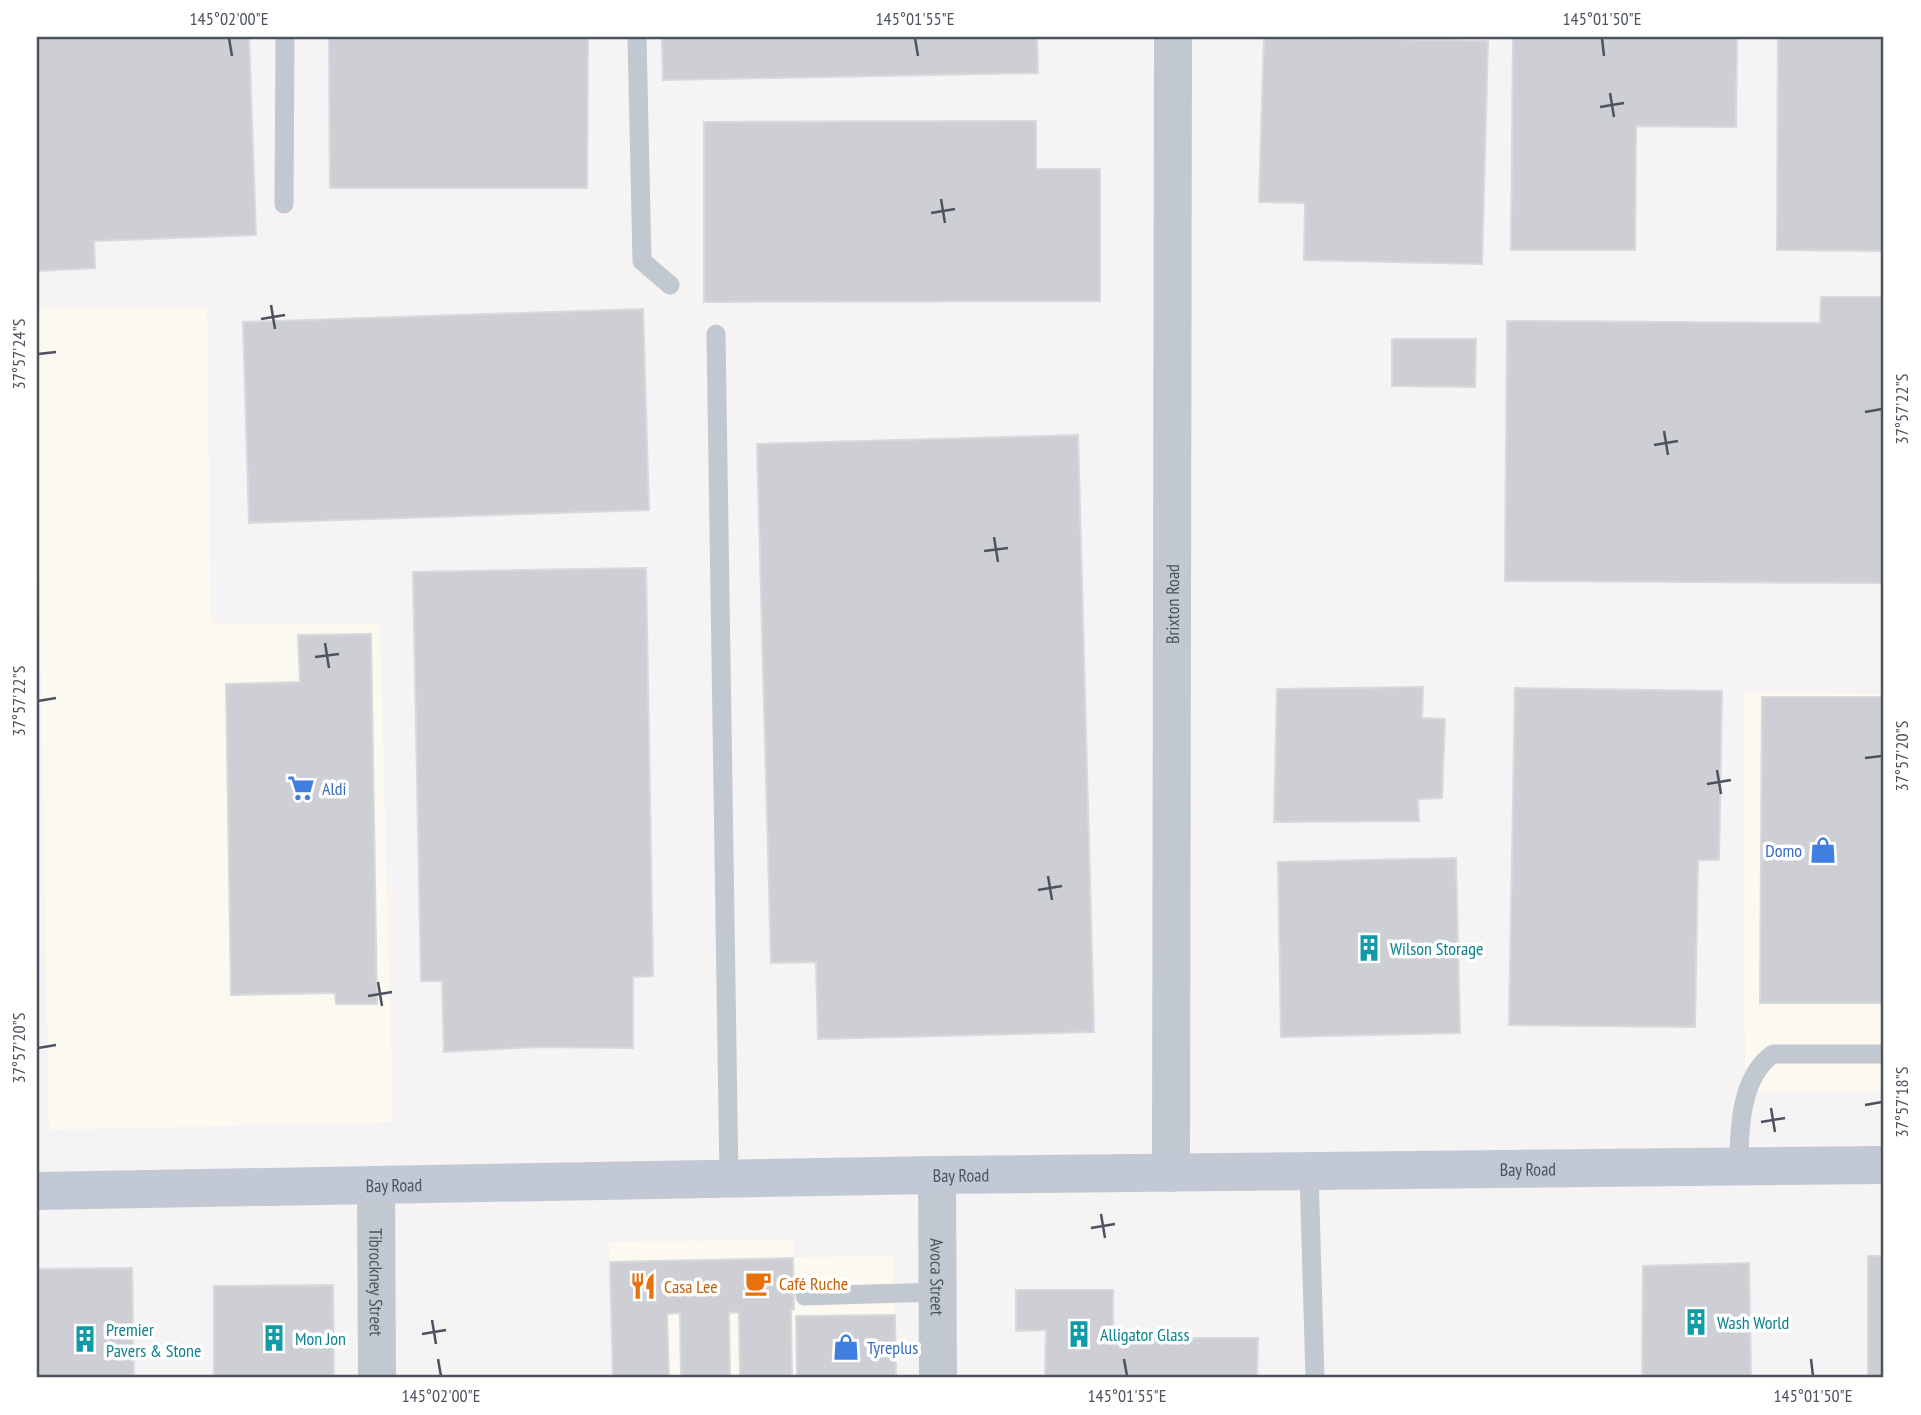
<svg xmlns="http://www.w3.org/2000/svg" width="1921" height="1415" font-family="'PT Sans Narrow',sans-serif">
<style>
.commercial{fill:#fcfaf0}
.building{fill:#cdcfd5;stroke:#d8d9dd;stroke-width:2}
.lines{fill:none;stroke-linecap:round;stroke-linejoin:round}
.service{stroke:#c2c8d0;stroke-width:19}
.minor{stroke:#c2c8d0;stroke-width:38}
.secondary{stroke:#c3c9d4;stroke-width:38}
.ticks{fill:none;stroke:#4c535f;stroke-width:2.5}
.labels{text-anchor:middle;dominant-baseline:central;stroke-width:7;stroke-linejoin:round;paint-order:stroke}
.street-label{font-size:18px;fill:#4c535f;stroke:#fff}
.shop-label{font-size:18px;fill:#366cbe;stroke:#fff;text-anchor:start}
.culture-label{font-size:18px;fill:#0d838f;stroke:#fff;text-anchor:start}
.food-label{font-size:18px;fill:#c56008;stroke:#fff;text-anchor:start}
.neatline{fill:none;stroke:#4c535f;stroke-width:2.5}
.ticks-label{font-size:18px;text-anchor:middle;fill:#4c535f}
</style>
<rect width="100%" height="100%" fill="#f5f3f3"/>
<g class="commercial">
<polygon points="207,307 211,623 380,623 393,1122 49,1130 37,457 37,309"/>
<polygon points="1744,693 1884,694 1884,1091 1745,1091"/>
<polygon points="793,1240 793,1258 893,1255 896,1378 613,1378 609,1242"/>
</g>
<g class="building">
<polygon points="37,37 249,37 256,235 94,241 95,268 37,271"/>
<polygon points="329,37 588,37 587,188 330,188"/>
<polygon points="662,37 1037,37 1038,73 663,80"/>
<polygon points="1264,37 1488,41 1482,264 1304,260 1305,203 1259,202"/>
<polygon points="1513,37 1737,37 1736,127 1636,126 1635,250 1511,250"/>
<polygon points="1778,37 1884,37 1884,251 1777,250"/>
<polygon points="1036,121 1036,169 1100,169 1100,301 704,302 704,122"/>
<polygon points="1821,297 1884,297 1884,583 1505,581 1507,321 1820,323"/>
<polygon points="643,309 649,510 249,523 243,322"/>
<polygon points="1392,339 1476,339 1475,387 1392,386"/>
<polygon points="1078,435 1094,1032 818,1039 816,962 771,963 757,444"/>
<polygon points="646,568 653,976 633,977 633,1048 537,1047 444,1052 442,981 421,981 413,572"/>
<polygon points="371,634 377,1004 336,1004 335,993 231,995 226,684 300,682 298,635"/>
<polygon points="1423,687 1422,718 1445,719 1442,798 1418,799 1419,821 1274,822 1277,689"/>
<polygon points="1515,688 1722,691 1719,860 1698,860 1695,1027 1509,1025"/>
<polygon points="1762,697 1884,697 1884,1003 1760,1003"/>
<polygon points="1456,858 1460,1033 1281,1037 1278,862"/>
<rect x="1868" y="1256" width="16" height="122"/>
<polygon points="793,1258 794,1309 791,1310 792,1378 740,1378 739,1312 729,1313 730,1378 681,1378 680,1313 667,1314 669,1378 613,1378 610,1262"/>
<polygon points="1749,1263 1751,1378 1642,1378 1643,1266"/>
<polygon points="132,1268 134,1378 37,1378 37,1269"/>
<polygon points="333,1285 334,1378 214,1378 214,1286"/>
<polygon points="1016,1290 1113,1290 1113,1338 1258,1338 1257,1378 1045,1378 1046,1330 1016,1331"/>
<polygon points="895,1315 896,1378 797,1378 796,1316"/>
</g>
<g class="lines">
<g class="service">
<polyline points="637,37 642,261 670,285"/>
<polyline points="284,204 285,37"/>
<polyline points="716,334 729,1179"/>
<path d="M1739 1166C1739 1131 1740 1077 1773 1054H1884"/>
<polyline points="1309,1171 1315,1378"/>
<polyline points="805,1296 938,1292"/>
</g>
<g class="minor">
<path id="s1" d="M1171 1173 1173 37"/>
<path id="s2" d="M937 1175 938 1378"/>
<path id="s3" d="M376 1186 377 1378"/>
</g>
<path class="secondary" id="s4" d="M37 1191 937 1175 1884 1165"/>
</g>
<path class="ticks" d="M229 38 232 56M915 38 918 56M1602 38 1604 56M1610 93 1614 117M1600 107 1624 103M941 199 945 223M931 213 955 209M271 305 275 329M261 319 285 315M38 354 56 352M1865 412 1882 409M1664 431 1668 455M1654 445 1678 441M994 537 998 562M984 551 1008 548M325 643 329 668M315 657 339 654M38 701 56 698M1865 758 1882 756M1717 770 1721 794M1707 784 1731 780M1048 876 1052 900M1038 890 1062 886M378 982 382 1006M368 996 392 992M38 1048 56 1045M1865 1105 1882 1102M1771 1108 1775 1132M1761 1122 1785 1118M1101 1214 1105 1238M1091 1228 1115 1224M432 1320 436 1344M422 1334 446 1330M438 1359 441 1376M1124 1359 1127 1376M1811 1359 1813 1376"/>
<defs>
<symbol id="supermarket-bare" viewBox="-9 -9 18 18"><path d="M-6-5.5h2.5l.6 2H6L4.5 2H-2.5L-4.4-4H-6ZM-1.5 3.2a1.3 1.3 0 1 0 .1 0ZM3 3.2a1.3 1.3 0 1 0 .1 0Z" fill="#3f7fe0" stroke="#fff" stroke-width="2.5" paint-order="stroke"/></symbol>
<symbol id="shop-bare" viewBox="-9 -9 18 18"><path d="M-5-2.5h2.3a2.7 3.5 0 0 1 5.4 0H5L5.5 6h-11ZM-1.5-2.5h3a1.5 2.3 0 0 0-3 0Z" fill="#3f7fe0" stroke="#fff" stroke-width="2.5" paint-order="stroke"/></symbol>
<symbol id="building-bare" viewBox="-9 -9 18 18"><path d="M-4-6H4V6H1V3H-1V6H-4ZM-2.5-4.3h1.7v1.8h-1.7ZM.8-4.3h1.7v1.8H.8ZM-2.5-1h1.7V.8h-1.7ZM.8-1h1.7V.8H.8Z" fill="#0f9aa8" stroke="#fff" stroke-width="2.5" paint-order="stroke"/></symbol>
<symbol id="cafe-bare" viewBox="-9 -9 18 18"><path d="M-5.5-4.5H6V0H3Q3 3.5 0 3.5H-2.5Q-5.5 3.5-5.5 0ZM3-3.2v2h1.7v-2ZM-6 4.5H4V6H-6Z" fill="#e8710a" stroke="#fff" stroke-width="2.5" paint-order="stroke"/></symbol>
<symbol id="restaurant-bare" viewBox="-9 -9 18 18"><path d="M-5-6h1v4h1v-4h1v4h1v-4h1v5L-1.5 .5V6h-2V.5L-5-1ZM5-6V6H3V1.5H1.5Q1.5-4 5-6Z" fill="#e8710a" stroke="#fff" stroke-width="2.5" paint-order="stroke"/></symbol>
</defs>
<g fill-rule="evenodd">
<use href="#supermarket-bare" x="282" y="769" width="38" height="38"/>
<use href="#shop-bare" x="1804" y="831" width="38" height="38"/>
<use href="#building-bare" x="1350" y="929" width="38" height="38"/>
<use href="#cafe-bare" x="739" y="1264" width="38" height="38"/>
<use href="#restaurant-bare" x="624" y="1267" width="38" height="38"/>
<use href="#building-bare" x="1677" y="1303" width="38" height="38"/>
<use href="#building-bare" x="1060" y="1315" width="38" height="38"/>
<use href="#building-bare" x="255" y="1319" width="38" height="38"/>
<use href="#building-bare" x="66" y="1320" width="38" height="38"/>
<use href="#shop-bare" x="827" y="1328" width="38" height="38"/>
</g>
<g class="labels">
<g class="street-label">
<text stroke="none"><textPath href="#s1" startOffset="569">Brixton Road</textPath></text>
<text stroke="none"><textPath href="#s4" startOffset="1491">Bay Road</textPath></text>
<text stroke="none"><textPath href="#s4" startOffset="924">Bay Road</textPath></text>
<text stroke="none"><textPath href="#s4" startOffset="357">Bay Road</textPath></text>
<text stroke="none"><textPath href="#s2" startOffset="102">Avoca Street</textPath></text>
<text stroke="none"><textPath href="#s3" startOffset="96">Tibrockney Street</textPath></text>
</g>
<g class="shop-label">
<text x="322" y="788">Aldi</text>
<text x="1802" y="850" text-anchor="end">Domo</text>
<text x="867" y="1347">Tyreplus</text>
</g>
<g class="culture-label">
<text x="1390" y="948">Wilson Storage</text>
<text x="1717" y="1322">Wash World</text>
<text x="106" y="1329">Premier<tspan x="106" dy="21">Pavers &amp; Stone</tspan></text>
<text x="1100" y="1334">Alligator Glass</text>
<text x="295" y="1338">Mon Jon</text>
</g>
<g class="food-label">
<text x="779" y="1283">Café Ruche</text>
<text x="664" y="1286">Casa Lee</text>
</g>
</g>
<rect width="1921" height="1415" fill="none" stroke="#ffffff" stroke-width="77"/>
<rect x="38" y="38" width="1844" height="1338" class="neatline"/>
<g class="ticks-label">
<text x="229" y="25">145°02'00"E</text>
<text x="915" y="25">145°01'55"E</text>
<text x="1602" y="25">145°01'50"E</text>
<text transform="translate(19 354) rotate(-90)" y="6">37°57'24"S</text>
<text transform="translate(1902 409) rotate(-90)" y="6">37°57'22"S</text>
<text transform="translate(19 701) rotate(-90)" y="6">37°57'22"S</text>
<text transform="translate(1902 756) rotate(-90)" y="6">37°57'20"S</text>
<text transform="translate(19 1048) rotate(-90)" y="6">37°57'20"S</text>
<text transform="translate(1902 1102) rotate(-90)" y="6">37°57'18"S</text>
<text x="441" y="1402">145°02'00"E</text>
<text x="1127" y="1402">145°01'55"E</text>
<text x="1813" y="1402">145°01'50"E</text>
</g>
</svg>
